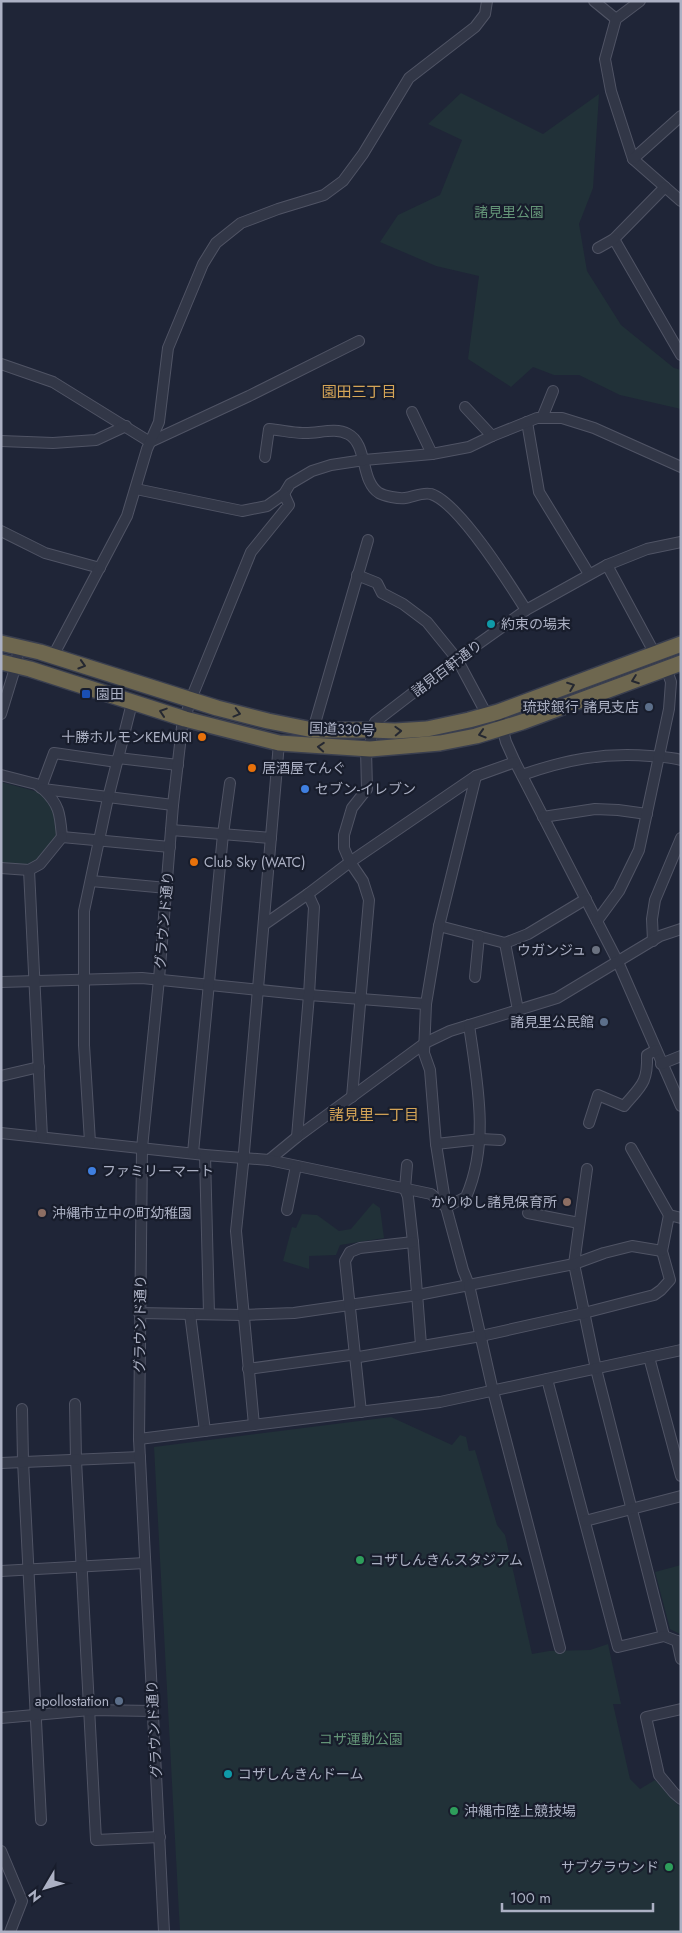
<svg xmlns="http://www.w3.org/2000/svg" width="682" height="1933" font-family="Jost,'Noto Sans JP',sans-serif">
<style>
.green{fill:#213138}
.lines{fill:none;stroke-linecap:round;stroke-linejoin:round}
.minor-casing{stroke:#505465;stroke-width:12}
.highway-casing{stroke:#3a3f4f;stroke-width:18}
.minor{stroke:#323747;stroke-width:10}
.highway{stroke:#6e674f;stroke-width:15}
.oneway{stroke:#252831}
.culture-dot{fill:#0f9aa8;stroke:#181d2c;stroke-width:2}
.transit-dot{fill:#1a4fb4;stroke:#181d2c;stroke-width:2}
.service-dot{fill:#5c6f8a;stroke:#181d2c;stroke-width:2}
.food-dot{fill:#e8710a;stroke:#181d2c;stroke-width:2}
.shop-dot{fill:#3f7fe0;stroke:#181d2c;stroke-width:2}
.worship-dot{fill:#6b7280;stroke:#181d2c;stroke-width:2}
.education-dot{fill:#8d6e63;stroke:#181d2c;stroke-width:2}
.leisure-dot{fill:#2e9e5b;stroke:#181d2c;stroke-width:2}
.labels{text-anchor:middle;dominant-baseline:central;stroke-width:4.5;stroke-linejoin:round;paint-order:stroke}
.park-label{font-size:14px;fill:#649578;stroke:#181d2c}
.poi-label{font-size:14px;fill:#acb1c4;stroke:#181d2c;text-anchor:start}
.street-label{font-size:14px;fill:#acb1c4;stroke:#181d2c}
.neighbourhood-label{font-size:15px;fill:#d5a557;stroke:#181d2c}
</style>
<rect width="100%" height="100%" fill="#1f2537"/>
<g class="green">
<polygon points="461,93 543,134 599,94 593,188 579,224 587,271 621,325 674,368 681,370 681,409 620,395 579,375 554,375 533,367 511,387 468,359 479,276 436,266 380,242 398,215 440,195 462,140 428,124"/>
<path d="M1 782 42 793C49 804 59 815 58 829 57 836 52 844 47 850 33 867 22 867 1 862Z"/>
<polygon points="373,1203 380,1208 384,1238 340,1245 336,1255 309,1256 309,1269 283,1261 292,1227 296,1228 302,1214 317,1215 339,1231 351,1229"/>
<polygon points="391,1417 452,1445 460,1435 466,1437 469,1451 475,1450 497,1525 505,1535 532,1654 549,1651 590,1650 608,1644 621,1704 613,1704 630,1779 640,1789 655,1780 681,1808 681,1932 180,1932 154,1447"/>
<polygon points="681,1565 681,1634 680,1634 670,1629 655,1572"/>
</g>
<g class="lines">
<defs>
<g id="minor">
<polyline points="594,1 616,19"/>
<polyline points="640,1 616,19 605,59 611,91 633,159 681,201"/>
<polyline points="633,159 681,116"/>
<polyline points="665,187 614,239 681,355"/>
<polyline points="598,248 614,239"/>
<polyline points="1,364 53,382 150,442"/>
<polyline points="465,407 492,436"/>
<polyline points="412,412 432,454"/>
<polyline points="542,418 553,391"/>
<polyline points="527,422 539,492 589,574"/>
<polyline points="1,441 53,443 96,440 126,426"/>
<polyline points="150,442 249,396 359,341"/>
<path d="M265 457 269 429C281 430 292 433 303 433 317 434 335 427 348 434 368 444 360 481 379 493 384 496 399 499 405 498 413 497 422 492 431 494 459 503 509 583 526 610"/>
<polyline points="136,489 242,511 267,506 284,494 290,484 312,471 331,465 364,460 432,454 469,447 492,436 537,418 562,418 594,428 681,467"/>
<polyline points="1,531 45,553 100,568"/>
<polyline points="607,565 655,654"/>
<polyline points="357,575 377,583 382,593 403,604 427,622 457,659 487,715"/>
<polyline points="53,656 127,516 147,449 159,422 168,348 203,264 216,243 241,223 278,209 324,195 343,181 363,154 409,78 475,27 485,14 487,1"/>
<polyline points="498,712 506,742 515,762 618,962 681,1106"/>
<polyline points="1,714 16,665 19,646"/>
<polyline points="313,730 368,540"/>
<polyline points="370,749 372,730 375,722 457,659 526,610 607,565 647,549 681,542"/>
<polyline points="118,758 178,765"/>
<polyline points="1,775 36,784 43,789 173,805"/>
<path d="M522 775C565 760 604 752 650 756 661 757 670 757 681 760"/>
<polyline points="41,788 54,753 117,762"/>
<path d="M43 789C60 805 60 815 62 837L170 847"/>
<polyline points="543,817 595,809 618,810 647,814"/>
<polyline points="171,830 271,838"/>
<polyline points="1,868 29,870"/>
<polyline points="91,881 167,888"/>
<polyline points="597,921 619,891 639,850 669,709 671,682 666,668"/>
<polyline points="265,924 308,894 350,862 476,776 515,762"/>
<polyline points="439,926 505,943 528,934 586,899"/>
<polyline points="653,941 652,919 655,900 681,838"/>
<polyline points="505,943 518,1010"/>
<polyline points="475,977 479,936"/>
<polyline points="1,982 142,978 309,995 426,1004"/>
<polyline points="661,1064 681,1056"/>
<polyline points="1,1076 39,1067"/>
<polyline points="352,1097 369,900 363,881 350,862 344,848 344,835 352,808 367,789 366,749"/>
<path d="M589 1123 598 1095 624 1106C641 1086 648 1083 647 1055L656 1050"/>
<polyline points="1,1133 205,1155 269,1160 297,1137 425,1043 450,1031 557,998 660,936 681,929"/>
<polyline points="42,1137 29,870 40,864 62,837"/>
<polyline points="297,1137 309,995 314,907 308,894"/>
<polyline points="90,1142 84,1045 84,911 108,798 132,703"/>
<polyline points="436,1144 481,1139 500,1140"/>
<polyline points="631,1148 669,1215"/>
<polyline points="193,1153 223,834 230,783"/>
<polyline points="205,1155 209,1314"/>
<polyline points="269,1160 431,1194 446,1207"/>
<polyline points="407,1165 405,1189 408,1197 413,1242 421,1345"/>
<polyline points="587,1169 574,1264 596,1369 664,1636"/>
<path d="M446 1207 466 1197C490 1142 477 1082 469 1025"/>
<polyline points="287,1210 296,1166"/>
<polyline points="528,1213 579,1223"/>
<polyline points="139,1313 243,1315 294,1313 418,1295 469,1285 463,1270 446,1207 436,1144 430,1070 424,1053 426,1004 439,926 476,776"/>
<polyline points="190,1314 205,1431"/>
<polyline points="649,1357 681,1476"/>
<polyline points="248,1369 350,1355 359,1357 481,1336 584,1313 654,1295 661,1290 670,1280 662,1251"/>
<polyline points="547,1379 618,1647 664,1636 677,1641"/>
<polyline points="75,1404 76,1460 96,1840 160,1837"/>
<polyline points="22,1409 23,1461 41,1820"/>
<polyline points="361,1412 345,1261 350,1252 360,1248 413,1242"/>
<polyline points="254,1425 236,1231 243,1164 279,743"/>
<polyline points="139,1439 440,1402 681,1350"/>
<polyline points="1,1463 140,1457"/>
<polyline points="585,1521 681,1496"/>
<polyline points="1,1571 145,1563"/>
<polyline points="677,1641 681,1659"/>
<polyline points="560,1648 493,1391 469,1285 574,1264 604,1253 632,1246 662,1251 669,1215 681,1218"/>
<polyline points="681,1709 646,1717 659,1775 674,1793 681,1799"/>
<polyline points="1,1718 90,1710 153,1711"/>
<polyline points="1,1851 22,1901 10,1932"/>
<polyline points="164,1932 139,1439 142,1148 159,979 173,805 182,727 191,699 251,552 289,505 284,494"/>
</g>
<g id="highway">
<polyline points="1,643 40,652 217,708 268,721 313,730 372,730 395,731 427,729 469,720 498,712 681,644"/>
<polyline points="1,662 30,669 185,719 279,743 370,749 440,743 476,736 522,722 681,663"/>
</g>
</defs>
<use href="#minor" class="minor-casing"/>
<use href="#highway" class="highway-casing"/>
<use href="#minor" class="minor"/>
<use href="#highway" class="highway"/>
</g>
<defs><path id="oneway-chevron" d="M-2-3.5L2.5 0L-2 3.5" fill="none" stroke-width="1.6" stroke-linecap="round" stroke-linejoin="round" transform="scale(1.25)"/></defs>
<g class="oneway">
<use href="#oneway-chevron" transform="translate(82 665) rotate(17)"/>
<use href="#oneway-chevron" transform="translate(635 680) rotate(160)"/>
<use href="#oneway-chevron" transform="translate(571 686) rotate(-21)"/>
<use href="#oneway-chevron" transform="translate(163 712) rotate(-162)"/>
<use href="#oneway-chevron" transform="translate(237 713) rotate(15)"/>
<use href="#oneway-chevron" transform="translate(398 731) rotate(-2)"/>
<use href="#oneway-chevron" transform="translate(482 734) rotate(163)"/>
<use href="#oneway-chevron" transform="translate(321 747) rotate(-176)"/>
</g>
<g class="culture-dot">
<circle cx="491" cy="624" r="5"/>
<circle cx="228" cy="1774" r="5"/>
</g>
<rect class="transit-dot" x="81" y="689" width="10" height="10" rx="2.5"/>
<g class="service-dot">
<circle cx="649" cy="707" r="5"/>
<circle cx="604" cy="1022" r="5"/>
<circle cx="119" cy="1701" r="5"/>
</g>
<g class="food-dot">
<circle cx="202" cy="737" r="5"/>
<circle cx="252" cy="768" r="5"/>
<circle cx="194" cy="862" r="5"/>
</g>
<g class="shop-dot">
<circle cx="305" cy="789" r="5"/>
<circle cx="92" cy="1171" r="5"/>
</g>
<circle class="worship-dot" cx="596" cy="950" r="5"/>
<g class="education-dot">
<circle cx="567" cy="1202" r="5"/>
<circle cx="42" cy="1213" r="5"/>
</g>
<g class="leisure-dot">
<circle cx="360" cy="1560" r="5"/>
<circle cx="454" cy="1811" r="5"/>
<circle cx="669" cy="1867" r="5"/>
</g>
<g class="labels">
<g class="park-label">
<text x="509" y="212">諸見里公園</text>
<text x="361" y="1739">コザ運動公園</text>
</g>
<g class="poi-label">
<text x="501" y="624">約束の場末</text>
<text x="96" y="694">園田</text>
<text x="639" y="707" text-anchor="end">琉球銀行 諸見支店</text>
<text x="192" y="737" text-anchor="end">十勝ホルモンKEMURI</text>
<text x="262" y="768">居酒屋てんぐ</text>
<text x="315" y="789">セブン-イレブン</text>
<text x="204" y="862">Club Sky (WATC)</text>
<text x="586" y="950" text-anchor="end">ウガンジュ</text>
<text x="594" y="1022" text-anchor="end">諸見里公民館</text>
<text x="102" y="1171">ファミリーマート</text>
<text x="557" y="1202" text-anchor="end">かりゆし諸見保育所</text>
<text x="52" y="1213">沖縄市立中の町幼稚園</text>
<text x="370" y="1560">コザしんきんスタジアム</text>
<text x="109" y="1701" text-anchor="end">apollostation</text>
<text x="238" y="1774">コザしんきんドーム</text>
<text x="464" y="1811">沖縄市陸上競技場</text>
<text x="659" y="1867" text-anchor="end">サブグラウンド</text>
</g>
<g class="street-label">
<text transform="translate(447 668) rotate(-37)">諸見百軒通り</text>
<text transform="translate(342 729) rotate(2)">国道330号</text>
<text transform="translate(164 920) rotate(-85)">グラウンド通り</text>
<text transform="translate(140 1324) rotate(-89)">グラウンド通り</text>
<text transform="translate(154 1729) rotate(-93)">グラウンド通り</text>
</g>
<g class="neighbourhood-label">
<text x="359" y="392">園田三丁目</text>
<text x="374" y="1115">諸見里一丁目</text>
</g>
</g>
<rect width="682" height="1933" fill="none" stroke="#acb1c4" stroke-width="5"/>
<g transform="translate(45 1888) rotate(232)" stroke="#181d2c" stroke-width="4" paint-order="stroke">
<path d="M0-4L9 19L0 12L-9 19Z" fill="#acb1c4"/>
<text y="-8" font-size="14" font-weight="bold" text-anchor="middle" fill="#acb1c4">N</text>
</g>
<path d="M502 1903v8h151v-8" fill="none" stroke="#acb1c4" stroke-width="2.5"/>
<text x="510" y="1903" font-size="15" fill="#acb1c4" stroke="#181d2c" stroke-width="4" paint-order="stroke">100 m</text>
</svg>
